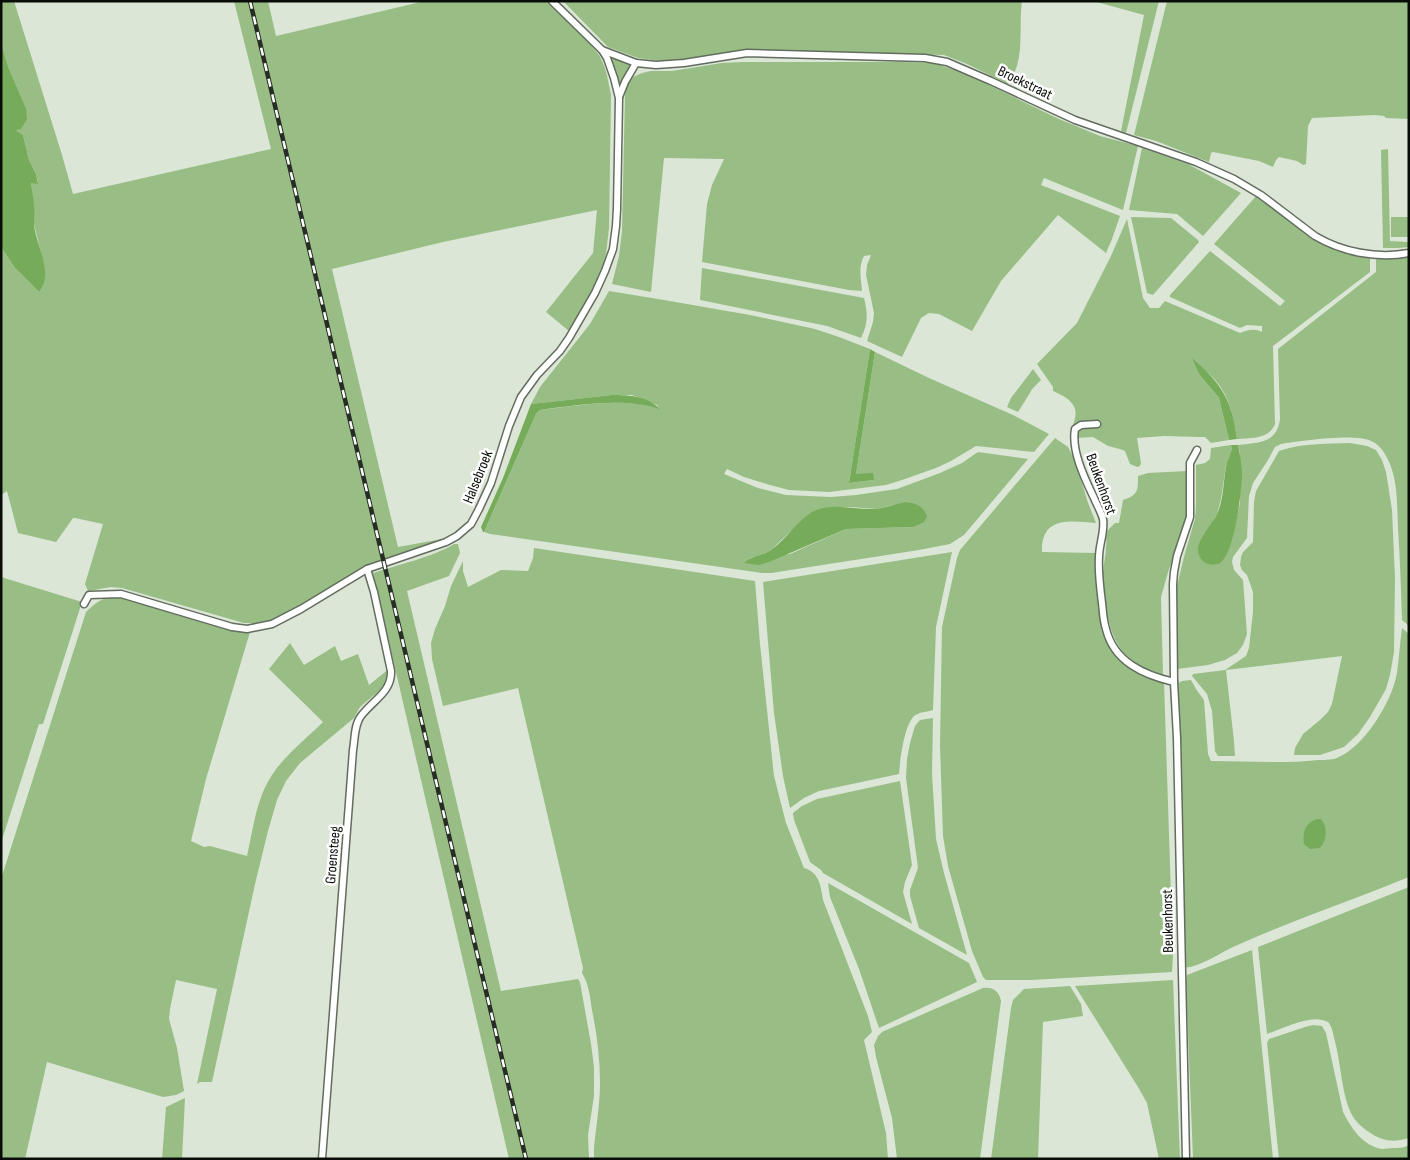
<svg xmlns="http://www.w3.org/2000/svg" width="1410" height="1160" font-family="'Sofia Sans Condensed',sans-serif">
<style>
.green{fill:#98be85;fill-rule:evenodd}
.water{fill:#76ab59}
.lines{fill:none;stroke-linecap:round;stroke-linejoin:round}
.minor-casing{stroke:#636c5e;stroke-width:9}
.minor{stroke:#fff;stroke-width:6}
.rail-casing{stroke:#272c25;stroke-width:4.5}
.rail{stroke:#fff;stroke-width:2.5;stroke-dasharray:8;stroke-linecap:butt}
.labels{text-anchor:middle;dominant-baseline:central;stroke-width:5;stroke-linejoin:round;paint-order:stroke}
.street-label{font-size:15px;fill:#090d08;stroke:#fff}
</style>
<rect width="100%" height="100%" fill="#dbe6d6"/>
<g class="green">
<path d="M1 1H14L62 155 73 194 271 149 234 1H268L276 36 425 1H546C562 18 582 33 596 51 606 63 608 81 611 95L609 228 606 254 601 273 587 303 569 331 546 312 593 253 597 210 443 242 332 269 398 547 453 537 374 563 293 611 272 620 257 623H244L122 588 111 587 88 591 85 584 103 524 75 518H73L56 542 18 533 7 491 1 495V247L15 268 39 292 45 269 34 224V208L31 183H38L36 174 29 160 23 135 15 129 26 108 9 69 1 43Z"/>
<path d="M563 1H1022C1019 22 1023 45 1017 66 1015 72 1011 78 1008 84L967 64 944 55 754 51 733 52 686 60 660 61 638 58 608 47Z"/>
<polygon points="1093,1 1159,1 1126,133 1121,131 1144,15"/>
<polygon points="1167,1 1409,1 1409,119 1386,118 1384,116 1375,115 1312,118 1308,126 1306,164 1303,165 1297,161 1279,157 1276,160 1273,167 1259,161 1213,152 1211,153 1209,162 1156,141 1134,135"/>
<polygon points="610,56 629,64 630,66 622,85 618,83 609,57"/>
<path d="M743 62H902L934 63 957 71 991 86 1059 119 1100 136 1138 146 1123 210 1044 178 1041 185 1120 216 1112 239 1106 253 1058 215 1001 281 972 331 939 314 929 313 921 318 902 357 867 341 873 322 874 313 866 275 867 265 871 255 864 256C858 267 861 278 862 291L849 290 702 262 707 204 712 185 724 159 664 158 651 292 612 284 619 256 622 231 625 95 627 84 633 77 642 73 651 71H672L722 63Z"/>
<polygon points="1142,148 1188,164 1241,193 1203,236 1177,214 1129,210"/>
<polygon points="1388,149 1390,241 1409,242 1409,247 1398,248 1383,248 1381,150"/>
<path d="M1256 196 1317 241 1331 247 1370 257V272L1273 346 1275 424C1269 439 1251 438 1237 439 1234 419 1230 397 1216 381 1209 373 1200 366 1193 359L1199 374 1219 398 1229 440 1211 443 1205 437H1199L1164 436 1137 438 1141 463 1140 466 1137 467 1130 464 1125 451 1120 449 1108 446 1093 437 1077 438 1070 434C1071 428 1074 424 1075 418 1079 403 1064 396 1053 391V387L1037 364 1077 323 1111 256 1127 219 1143 298 1150 308H1159L1165 301 1240 333C1247 330 1255 328 1262 332V326L1247 325 1240 328 1170 297V295L1210 251 1280 306 1285 301 1214 244Z"/>
<polygon points="1131,217 1171,218 1198,240 1199,242 1153,295 1147,293"/>
<rect x="1391" y="217" width="18" height="20"/>
<path d="M1376 257 1409 258V626L1402 620C1401 589 1400 559 1398 528 1397 508 1398 484 1390 464 1386 455 1381 445 1371 441 1354 433 1301 441 1281 444L1275 447 1268 460 1253 483 1249 496 1247 538 1233 557 1232 562 1234 570 1243 580 1247 634 1243 645 1237 653 1225 660 1208 665 1177 669 1175 594 1185 553 1195 519 1196 505V465L1205 463 1210 459 1211 448 1231 445V454L1226 465 1221 499 1217 514 1198 548C1201 558 1201 562 1212 564L1224 558 1232 540 1240 503V452L1238 445C1258 442 1277 444 1280 419L1278 349 1376 272Z"/>
<path d="M702 268 864 298C868 313 868 324 861 338L827 326 700 300Z"/>
<path d="M609 291 664 300 750 315 815 329 839 337 870 349 849 483 874 480 856 474 875 352 929 378 1013 415 1049 434 1034 452 976 446 951 461 936 468 902 480 886 485 829 492 789 490 770 485 744 477 727 469 724 474 758 488 786 495 831 497 856 495 897 489 940 473 962 463 978 452 1028 459 964 535 950 544 919 550 771 573H762L490 534 484 532 536 414 540 410C576 406 623 397 659 408L657 405 632 395H612L531 404 540 387 590 324ZM905 502 911 503 913 527 846 529 790 554 748 559 763 554 771 550 808 515 825 508 850 507 877 509Z"/>
<polygon points="1033,369 1041,380 1033,388 1018,412 1007,407 1011,398"/>
<path d="M1055 438 1068 447 1076 462 1087 500 1096 523C1070 521 1041 516 1042 552L1097 553 1096 575 1100 612 1113 651 1126 666 1164 682 1173 956 1172 972 1031 980H986L983 977 972 951 948 866 943 836 940 745 942 627 957 558 960 550Z"/>
<path d="M1350 443 1367 446 1376 450 1382 460 1386 472 1392 510 1395 578 1394 652 1390 675 1386 689 1370 717 1358 734 1344 747 1320 755H1294L1295 748 1303 734 1320 720 1328 712 1332 704 1342 656 1226 670 1234 741 1235 756H1218L1215 751 1212 711 1207 694 1192 676 1193 674 1225 670 1246 656 1249 648 1253 612V592L1247 575 1242 570 1240 565 1241 557 1243 552 1253 542 1254 502 1256 491 1279 451C1301 443 1327 444 1350 443Z"/>
<path d="M1187 471 1188 513 1185 527 1169 569 1161 597 1163 675C1150 672 1135 665 1126 655 1108 638 1103 598 1103 574 1103 565 1106 556 1106 547 1107 542 1106 537 1106 532L1115 523H1119L1123 500C1138 495 1138 491 1138 476L1148 473Z"/>
<path d="M454 544H458L460 553 449 576 407 591 501 991 578 979 580 982 591 1044 594 1067V1096L588 1135 589 1159H509L373 573C397 565 433 557 454 544Z"/>
<path d="M534 548 755 581 760 644 774 776 786 823 804 868C819 872 821 886 823 900L868 1016 872 1032 864 1040 886 1133 888 1159H594V1148C596 1127 600 1104 600 1083 600 1059 597 1034 592 1010 590 997 589 984 582 973L583 968 518 688 443 706 432 659 431 643 435 629 445 606 451 586 463 561V571L468 587 501 570 528 571 533 558Z"/>
<path d="M952 552 936 627 933 710C927 712 919 712 914 716 904 726 900 760 899 774L819 791 804 798 790 808 783 776 774 713 763 582Z"/>
<polygon points="1,577 82,602 43,724 39,724 1,843"/>
<path d="M109 597H119L135 600 224 628 241 632H250L206 779 191 841 204 847 210 846 247 856C253 830 256 799 272 775 285 755 306 739 323 722L269 669 290 643 304 665 335 646 341 661 358 654 369 685 390 668 386 685 360 707 354 718 300 763 286 781 277 800 268 831 255 884 212 1082H200L197 1084 217 989 176 980 170 1009 169 1019 177 1048 184 1091 176 1095 163 1097 47 1062 25 1159H1V879L86 612C93 605 99 600 109 597Z"/>
<path d="M1402 628 1409 634V877C1351 901 1290 921 1233 947 1222 952 1195 970 1183 967L1176 685 1182 681 1191 680 1196 689 1204 700 1208 754 1211 761C1246 761 1282 764 1318 760 1323 760 1331 760 1337 758 1364 747 1392 702 1397 673 1399 658 1400 643 1402 628Z"/>
<polygon points="933,718 932,774 936,839 944,873 967,955 919,928 910,896 910,890 918,868 906,778 907,759 910,743 915,726 920,720"/>
<polygon points="900,781 912,865 905,882 903,892 912,924 823,873 821,870 810,862 794,820 793,813 802,806 817,799"/>
<polygon points="828,883 969,963 977,982 879,1028 859,969 830,897"/>
<path d="M1409 887V1138C1395 1142 1385 1142 1372 1134 1364 1129 1355 1122 1351 1113 1341 1092 1341 1061 1334 1038 1333 1033 1332 1027 1329 1023 1328 1022 1324 1020 1322 1020 1308 1016 1281 1029 1267 1034L1258 947Z"/>
<polygon points="1252,950 1273,1159 1193,1159 1186,981 1187,975"/>
<polygon points="1173,980 1180,1159 1159,1159 1147,1103 1138,1087 1075,986"/>
<polygon points="1070,986 1081,1004 1083,1016 1043,1022 1038,1159 991,1159 1011,1008 1013,1000 1024,989"/>
<path d="M983 988C993 987 999 991 1001 1001L980 1159H897L892 1118 876 1057 874 1045 878 1036 882 1032Z"/>
<path d="M1313 1025 1322 1026 1326 1033 1343 1112C1351 1128 1363 1146 1382 1149 1385 1149 1390 1148 1393 1148 1399 1148 1404 1148 1409 1145V1159H1279L1267 1043 1269 1039 1305 1027Z"/>
<polygon points="185,1098 182,1159 162,1159 166,1107"/>
</g>
<g class="water">
<path d="M1 43 9 69 26 108 27 119 21 129 16 130 23 135 29 160 36 174 38 184 31 183C32 191 34 199 34 207 35 213 34 218 34 223 35 245 55 272 39 292L15 268 1 247Z"/>
<polygon points="870,349 875,352 856,474 873,473 874,480 849,483"/>
<path d="M1192 358C1222 384 1232 400 1237 439L1229 440 1219 398 1199 374Z"/>
<path d="M612 395C629 395 648 396 660 409 624 397 577 405 540 410L536 414 484 532H483L481 527 503 478 531 404Z"/>
<path d="M1231 445H1238C1240 453 1241 462 1242 471 1242 490 1235 553 1220 563 1216 565 1212 565 1208 564 1202 562 1198 556 1198 549 1198 540 1211 525 1216 516 1224 501 1223 483 1226 467 1227 459 1233 454 1231 445Z"/>
<path d="M905 502C916 503 924 506 927 517L924 522 913 527 846 529 769 562 759 565 744 563C751 556 762 556 771 550 787 539 797 520 814 511 833 502 855 510 875 509 886 508 895 504 905 502Z"/>
<path d="M1317 819H1321C1328 827 1327 840 1320 848L1310 849 1304 844C1302 833 1305 823 1317 819Z"/>
</g>
<g class="lines">
<defs>
<g id="minor">
<path d="M602 50 636 63 656 65 684 63 747 53 925 58 947 62 991 81 1075 120 1196 162 1234 179 1261 195 1315 236C1342 252 1377 259 1409 253"/>
<polyline points="619,97 625,82 636,63"/>
<path d="M1097 424 1081 425 1075 429C1071 451 1085 479 1094 498 1097 505 1101 512 1103 519 1105 531 1099 545 1099 557 1098 572 1100 587 1102 603 1103 611 1103 620 1106 629 1114 662 1144 675 1174 682"/>
<polyline points="84,604 89,595 121,594 232,627 247,629 272,624 301,609 367,569 446,542 457,536 471,524 479,509 491,483 509,426 521,397 537,375 560,351 569,338 595,293 605,271 613,249 616,226 617,209 619,98 614,78 607,58 602,50 552,1"/>
<path d="M322 1159 353 750C355 739 354 725 361 716 373 700 392 692 391 671L374 592 367 569"/>
<polyline points="1186,1159 1177,738 1174,682 1173,584 1174,572 1177,556 1190,517 1190,463 1197,450"/>
</g>
</defs>
<use href="#minor" class="minor-casing"/>
<use href="#minor" class="minor"/>
<defs>
<polyline id="rail" points="250,1 526,1159"/>
</defs>
<use href="#rail" class="rail-casing"/>
<use href="#rail" class="rail"/>
</g>
<g class="labels">
<g class="street-label">
<text transform="translate(1025 83) rotate(26)">Broekstraat</text>
<text transform="translate(478 477) rotate(-68)">Halsebroek</text>
<text transform="translate(1101 484) rotate(70)">Beukenhorst</text>
<text transform="translate(333 855) rotate(-85)">Groensteeg</text>
<text transform="translate(1168 921) rotate(-91)">Beukenhorst</text>
</g>
</g>
<rect width="1410" height="1160" fill="none" stroke="#090d08" stroke-width="5"/>
</svg>
